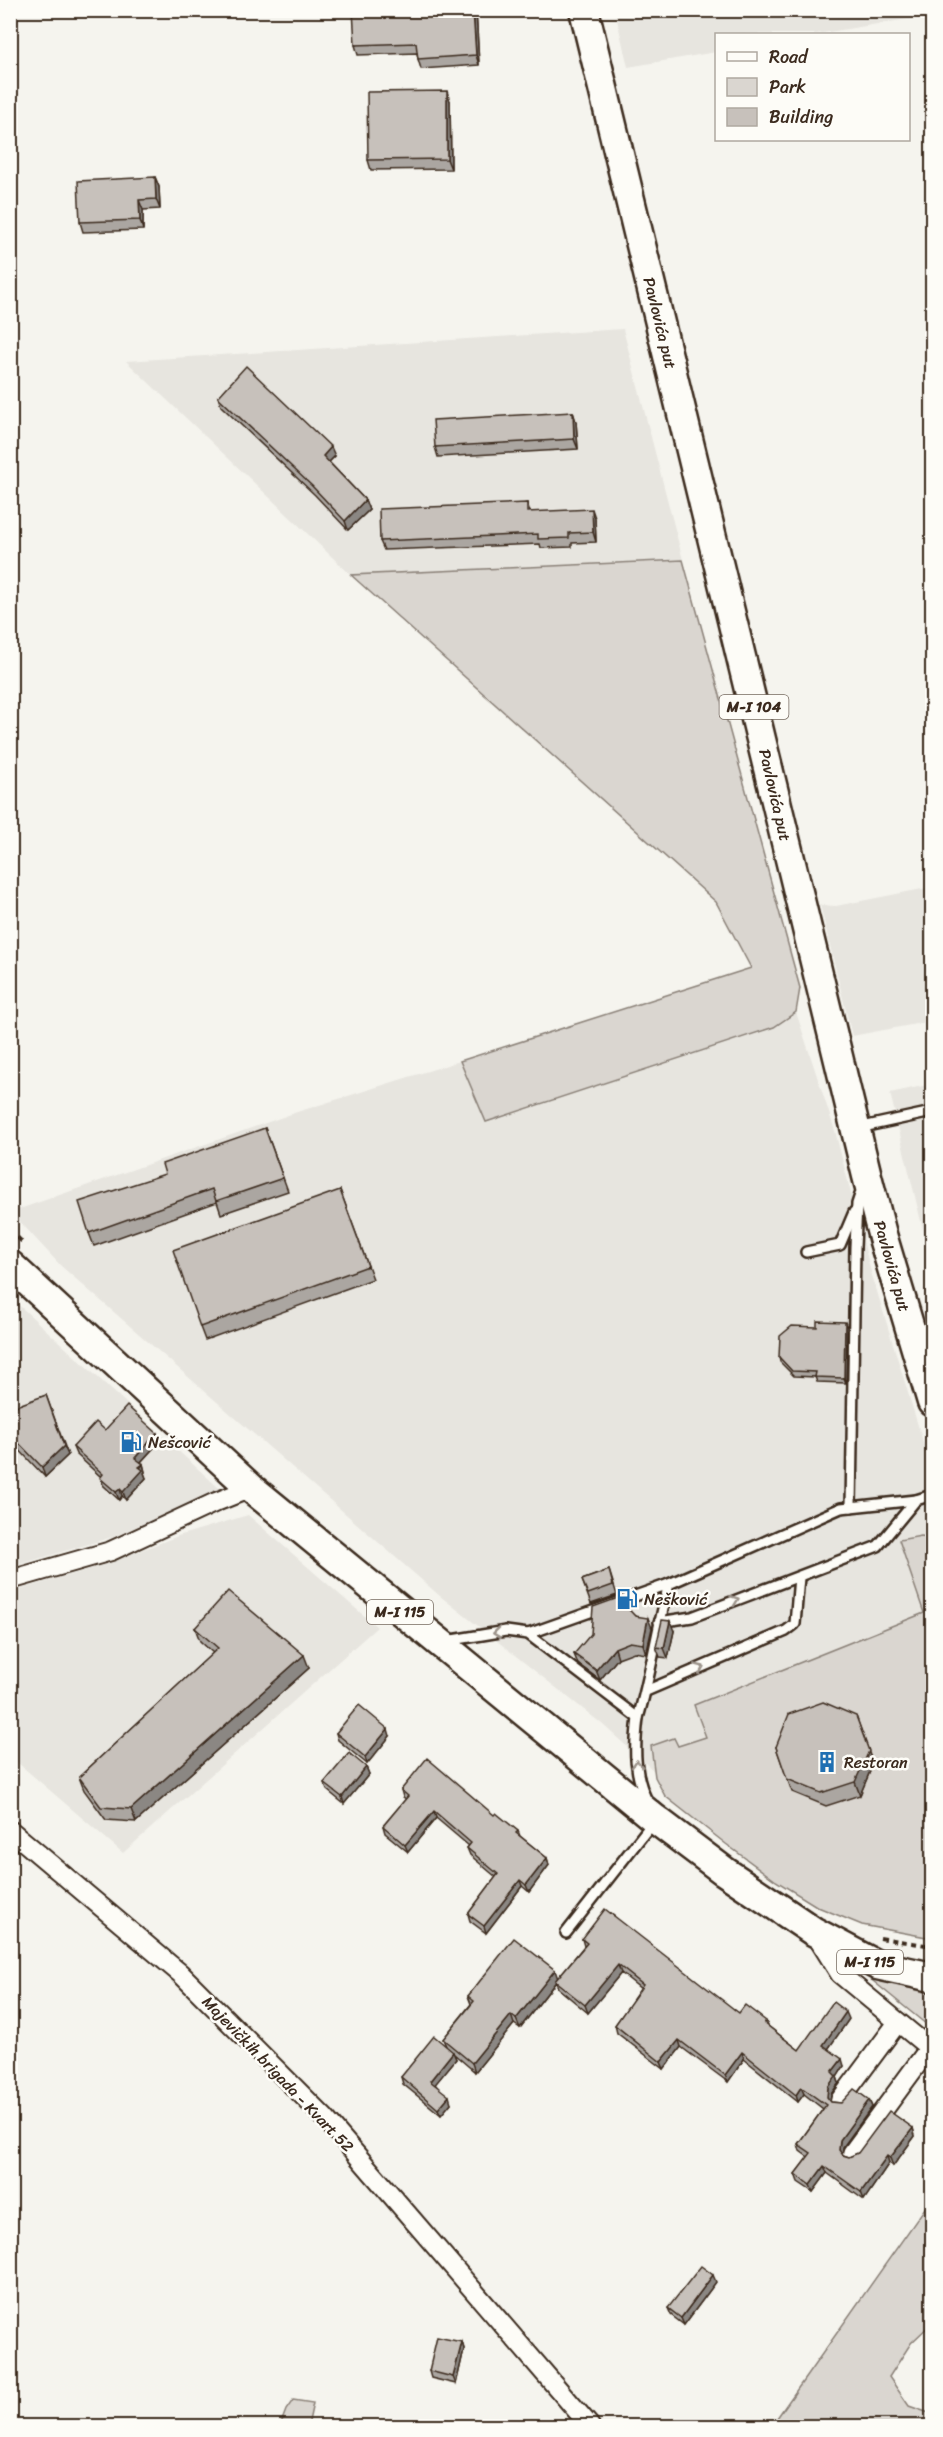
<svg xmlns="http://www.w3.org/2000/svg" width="943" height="2437" font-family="Sriracha,sans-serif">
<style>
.built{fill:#e7e5df}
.green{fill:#dad6d0;stroke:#8a8077;stroke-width:1.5}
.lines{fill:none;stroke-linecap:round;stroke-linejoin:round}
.service-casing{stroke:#3b2a1e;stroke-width:14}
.minor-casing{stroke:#3b2a1e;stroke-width:22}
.primary-casing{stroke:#3b2a1e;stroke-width:33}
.path{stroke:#3b2a1e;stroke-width:4;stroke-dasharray:6 4.5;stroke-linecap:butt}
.service{stroke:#fdfcf7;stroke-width:9}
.minor{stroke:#fdfcf7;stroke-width:18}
.primary{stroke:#fdfcf7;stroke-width:28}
.wall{fill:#aba6a1;stroke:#3b2a1e;stroke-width:1.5}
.shaded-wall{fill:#8b8783;stroke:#3b2a1e;stroke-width:1.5}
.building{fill:#c7c1bb;stroke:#3b2a1e;stroke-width:1.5}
.oneway{stroke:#9c938a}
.labels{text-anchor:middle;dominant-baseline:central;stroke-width:5;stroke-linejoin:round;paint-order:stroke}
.shield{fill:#fdfcf7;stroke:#75695f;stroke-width:1.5}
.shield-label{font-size:15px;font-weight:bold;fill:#3b2a1e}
.street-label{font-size:16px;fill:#3b2a1e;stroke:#fdfcf7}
.poi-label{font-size:16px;fill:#3b2a1e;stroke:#fdfcf7;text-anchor:start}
</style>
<rect width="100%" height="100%" fill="#f5f4ee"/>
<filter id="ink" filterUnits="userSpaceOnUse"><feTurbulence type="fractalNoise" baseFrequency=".0167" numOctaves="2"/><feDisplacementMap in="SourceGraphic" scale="12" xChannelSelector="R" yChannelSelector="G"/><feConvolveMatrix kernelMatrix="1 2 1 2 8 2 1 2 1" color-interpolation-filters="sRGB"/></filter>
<g filter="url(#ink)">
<g class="built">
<polygon points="932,10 932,15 817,34 716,34 716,52 628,67 615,11"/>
<polygon points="623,329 683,560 351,575 126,361"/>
<polygon points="932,887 932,1021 852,1036 820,905 836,906"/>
<polygon points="796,1012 835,1131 871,1272 932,1471 932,1938 862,1925 818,1907 726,1844 665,1796 655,1777 654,1771 602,1724 440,1596 61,1266 11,1212 297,1112 460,1061 486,1122 773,1027"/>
<polygon points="932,1084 932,1267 890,1093"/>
<polygon points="10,1297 220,1489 113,1537 11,1567"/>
<polygon points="248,1515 377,1627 123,1853 11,1757 11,1592 100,1566 178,1536"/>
</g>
<g class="green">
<polygon points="683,560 800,988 796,1012 774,1027 486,1122 460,1061 751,968 716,902 351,575"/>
<polygon points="921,1536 932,1538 932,1938 862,1925 818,1907 776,1881 726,1844 665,1796 655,1777 651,1746 674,1738 678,1746 706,1737 694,1705 924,1613 899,1540"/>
<polygon points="868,1977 932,1994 932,2029"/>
<polygon points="932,2198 932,2323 911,2343 889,2377 909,2406 932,2414 932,2426 786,2426 777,2418"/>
<polygon points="293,2400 313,2403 308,2426 280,2426 286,2410"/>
</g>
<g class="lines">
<defs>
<g id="service">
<polyline points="858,1128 932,1112"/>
<polyline points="806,1252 840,1245 854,1212"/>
<polyline points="851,1507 855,1247 857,1204 862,1189"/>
<polyline points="669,1584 841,1508 916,1500 932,1495"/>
<polyline points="659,1622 692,1617 878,1546 916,1500"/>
<path d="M528 1634 669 1584C657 1629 651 1674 638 1718"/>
<path d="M446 1641 506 1631 528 1634 638 1718C634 1750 634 1773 647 1801"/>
<polyline points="646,1691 786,1631 795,1624 799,1577"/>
<polyline points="566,1933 653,1822"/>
</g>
<g id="minor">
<polyline points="10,1580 111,1551 216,1502 251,1488"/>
<polyline points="10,1830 181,1974 324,2117 590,2426"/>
<polyline points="815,1934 840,1974 932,2050"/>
<polyline points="840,2100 898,2022"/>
<polyline points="852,2153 930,2047"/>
</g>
<g id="primary">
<polyline points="584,10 867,1176 883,1238 932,1402"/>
<polyline points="10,1265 251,1488 655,1819 724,1871 813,1931 877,1965 932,1977"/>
</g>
</defs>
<use href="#service" class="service-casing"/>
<use href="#minor" class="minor-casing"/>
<use href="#primary" class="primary-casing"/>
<g class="path">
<polyline points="10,1230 24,1244"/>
<polyline points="880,1938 932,1946"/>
</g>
<use href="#service" class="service"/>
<use href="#minor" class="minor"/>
<use href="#primary" class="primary"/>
</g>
<g class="wall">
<polygon points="476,10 479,65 421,69 418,59 417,53 358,55 355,45"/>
<polygon points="694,10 715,10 695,14"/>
<polygon points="755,10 797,10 758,17"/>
<polygon points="450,101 451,169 371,170 368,160"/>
<polygon points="155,177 159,187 160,209 143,210 143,230 83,232 80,222"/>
<polygon points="218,397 335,456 329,462 365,500 369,510 348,530 315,495 221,406"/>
<polygon points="573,412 576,422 578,449 438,457 435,447"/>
<polygon points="527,503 530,512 595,518 596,542 572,543 572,547 541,548 540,544 384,550 380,541"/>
<polygon points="265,1128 288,1191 221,1214 217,1202 94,1246 89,1233 165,1174"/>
<polygon points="340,1190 373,1279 205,1340 200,1327"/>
<polygon points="847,1327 846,1383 817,1382 815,1377 794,1376 780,1362 779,1357"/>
<polygon points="46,1395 68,1455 45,1477 10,1440 10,1412"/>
<polygon points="105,1430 160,1441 141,1462 143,1464 145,1472 144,1473 146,1478 126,1500 122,1496 119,1500 103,1485 101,1477 76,1454 73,1447"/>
<polygon points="609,1570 617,1595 591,1604 582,1580"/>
<polygon points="635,1616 652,1628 646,1654 634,1652 618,1658 600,1680 578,1664 574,1654"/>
<polygon points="195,1628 309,1668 136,1822 106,1820 84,1790 79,1777 213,1653 200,1641"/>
<polygon points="674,1631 668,1658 660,1657 656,1647"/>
<polygon points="336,1733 390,1736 367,1764 338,1740"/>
<polygon points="776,1747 873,1764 860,1795 826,1806 792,1792"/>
<polygon points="366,1767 369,1774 344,1804 327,1790 324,1783"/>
<polygon points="401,1790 494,1815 518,1831 520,1836 547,1858 549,1865 529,1892 522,1886 486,1933 470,1921 468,1914 496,1877 470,1855 467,1848 469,1846 436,1818 408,1852 385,1833 383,1826 406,1799 403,1797"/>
<polygon points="582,1939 739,2013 766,2021 768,2026 799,2050 849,2019 828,2049 844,2066 837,2077 839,2083 831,2094 830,2100 831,2102 841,2103 869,2100 872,2107 843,2147 842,2153 843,2155 849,2157 913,2128 915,2136 893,2166 889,2163 864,2200 827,2173 813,2192 798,2182 795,2174 808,2157 800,2151 798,2144 823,2109 804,2094 798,2102 744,2059 728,2082 681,2047 664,2069 617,2033 615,2025 641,1989 621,1973 588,2013 558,1988 556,1982 520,2028 514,2024 475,2072 454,2054 456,2059 435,2084 451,2103 441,2115 403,2084 401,2077 446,2046 443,2039 471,2004 468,1996 558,1978 584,1946"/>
<polygon points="716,2282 684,2325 671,2315 668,2308"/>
<polygon points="462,2342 464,2349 456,2384 431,2378 429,2371"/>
</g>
<g class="shaded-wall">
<polygon points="473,10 476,10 479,65 476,55"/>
<polygon points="447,91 450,101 451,169 447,159"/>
<polygon points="155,177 159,187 160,209 156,199"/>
<polygon points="139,200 143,210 143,230 140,220"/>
<polygon points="573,412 576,422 578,449 574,439"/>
<polygon points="331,447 335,456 326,465 323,456"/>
<polygon points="365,500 369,510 348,530 345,521"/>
<polygon points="592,509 595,518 596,542 593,532"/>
<polygon points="845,1322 847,1327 846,1383 844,1378"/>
<polygon points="157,1433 160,1441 138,1465 135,1458"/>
<polygon points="64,1446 68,1455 45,1477 42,1467"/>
<polygon points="143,1464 145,1472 144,1473 146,1478 126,1500 123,1492"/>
<polygon points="120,1489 122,1496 119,1500 116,1492"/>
<polygon points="648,1618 652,1628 646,1654 643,1644"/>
<polygon points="670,1621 674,1631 668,1658 664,1648"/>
<polygon points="615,1648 618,1658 600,1680 596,1670"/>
<polygon points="304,1655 309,1668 136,1822 131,1809"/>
<polygon points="856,1716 873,1764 860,1795 855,1782"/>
<polygon points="388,1729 390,1736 367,1764 365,1757"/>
<polygon points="366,1767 369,1774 344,1804 342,1797"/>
<polygon points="434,1811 436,1818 408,1852 405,1845"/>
<polygon points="547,1858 549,1865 529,1892 526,1885"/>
<polygon points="520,1880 522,1886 486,1933 484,1926"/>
<polygon points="618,1965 621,1973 588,2013 585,2005"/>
<polygon points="555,1970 558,1979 520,2028 516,2019"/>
<polygon points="846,2012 849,2019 826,2052 823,2045"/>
<polygon points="511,2015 514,2024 475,2072 472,2063"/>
<polygon points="679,2040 681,2047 664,2069 661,2062"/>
<polygon points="453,2052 456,2059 433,2087 430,2081"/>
<polygon points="742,2052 744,2059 728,2082 725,2075"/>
<polygon points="842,2059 844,2066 837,2077 839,2083 831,2094 830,2104 827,2097 828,2087 832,2072"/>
<polygon points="801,2087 804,2094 798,2102 796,2095"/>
<polygon points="449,2096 451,2103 441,2115 438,2109"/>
<polygon points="869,2100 872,2107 843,2147 842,2157 839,2150 840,2140"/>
<polygon points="913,2128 915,2136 893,2166 890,2158"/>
<polygon points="887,2156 889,2163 864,2200 861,2192"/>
<polygon points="824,2166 827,2173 813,2192 810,2185"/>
<polygon points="713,2275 716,2282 684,2325 681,2318"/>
<polygon points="462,2342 464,2349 456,2384 453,2377"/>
</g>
<g class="building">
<polygon points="353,10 473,10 476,55 418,59 416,43 355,45"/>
<polygon points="447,91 447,159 368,160 367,92"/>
<polygon points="155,177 156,199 139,200 140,220 80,222 78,181"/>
<polygon points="246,366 331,447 323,456 365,500 345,521 312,486 218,397"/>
<polygon points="573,412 574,439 435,447 433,420"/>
<polygon points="527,503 527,512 592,509 593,532 569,533 569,538 538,539 538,534 380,541 379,509"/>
<polygon points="265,1128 283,1178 216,1201 212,1189 89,1233 79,1202 165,1174 162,1164"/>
<polygon points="340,1190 368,1266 200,1327 173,1250"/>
<polygon points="817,1321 845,1322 844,1378 815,1377 816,1372 792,1371 779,1357 780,1336 792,1326 817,1327"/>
<polygon points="46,1395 64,1446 42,1467 10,1434 10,1412 16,1406"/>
<polygon points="127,1406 157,1433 135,1458 143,1464 139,1467 143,1470 123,1492 120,1489 116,1492 100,1478 103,1474 73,1447 96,1422 105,1430"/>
<polygon points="609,1570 613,1585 588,1594 582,1580"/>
<polygon points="228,1591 304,1655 131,1809 101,1807 79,1777 218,1648 195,1628"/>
<polygon points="618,1598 635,1616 648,1618 643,1644 630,1642 615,1648 596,1670 574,1654 591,1634 593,1607"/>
<polygon points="662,1620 670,1621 664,1648 656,1647"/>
<polygon points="823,1702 856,1716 869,1751 855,1782 821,1793 787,1779 776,1747 789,1714"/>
<polygon points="359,1705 388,1729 365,1757 336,1733"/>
<polygon points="349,1753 366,1767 342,1797 324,1783"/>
<polygon points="427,1758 494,1815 496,1813 518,1831 516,1833 547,1858 526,1885 520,1880 484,1926 468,1914 498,1874 467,1848 471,1843 434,1811 405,1845 383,1826 408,1796 401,1790"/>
<polygon points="605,1909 739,2013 745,2005 766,2021 764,2023 799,2050 833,2002 846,2012 823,2045 842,2059 832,2072 836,2076 828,2087 827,2097 831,2102 841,2103 854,2089 869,2100 840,2140 839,2150 843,2155 849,2157 858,2153 889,2111 913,2128 890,2158 887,2156 861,2192 824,2166 810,2185 795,2174 811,2153 798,2144 826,2105 801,2087 796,2095 742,2052 725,2075 679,2040 661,2062 615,2025 643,1985 618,1965 585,2005 555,1981 587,1943 582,1939"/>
<polygon points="514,1938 555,1970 516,2019 511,2015 472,2063 443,2039 474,2001 468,1996"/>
<polygon points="434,2036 453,2052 430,2081 449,2096 438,2109 401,2077"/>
<polygon points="701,2266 713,2275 681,2318 668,2308"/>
<polygon points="437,2337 462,2342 453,2377 429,2371"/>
</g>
<defs><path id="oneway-chevron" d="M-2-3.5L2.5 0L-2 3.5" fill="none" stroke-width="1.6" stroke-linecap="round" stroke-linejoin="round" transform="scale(1.5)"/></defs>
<g class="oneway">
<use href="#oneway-chevron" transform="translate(735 1600) rotate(-20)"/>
<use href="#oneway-chevron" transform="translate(497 1633) rotate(173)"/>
<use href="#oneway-chevron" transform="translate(700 1668) rotate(-23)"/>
<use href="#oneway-chevron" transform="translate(637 1764) rotate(-93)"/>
</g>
</g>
<defs>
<symbol id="fuel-bare" viewBox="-9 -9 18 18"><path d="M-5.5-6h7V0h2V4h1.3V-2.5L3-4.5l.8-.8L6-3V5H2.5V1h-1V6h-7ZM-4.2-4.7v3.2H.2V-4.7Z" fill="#1f6fb2" stroke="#fdfcf7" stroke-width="2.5" paint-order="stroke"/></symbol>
<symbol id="building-bare" viewBox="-9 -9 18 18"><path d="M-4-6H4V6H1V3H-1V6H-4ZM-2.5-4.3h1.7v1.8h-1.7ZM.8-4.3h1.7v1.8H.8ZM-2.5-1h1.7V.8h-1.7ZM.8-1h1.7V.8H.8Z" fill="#1f6fb2" stroke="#fdfcf7" stroke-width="2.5" paint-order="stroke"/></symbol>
</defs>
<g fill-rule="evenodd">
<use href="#fuel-bare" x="116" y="1427" width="30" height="30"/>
<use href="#fuel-bare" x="612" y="1584" width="30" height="30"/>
<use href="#building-bare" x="812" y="1747" width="30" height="30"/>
</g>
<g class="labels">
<g class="shield">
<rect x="719.5" y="695" width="69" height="24" rx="4.5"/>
<rect x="367" y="1600" width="66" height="24" rx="4.5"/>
<rect x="837" y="1950" width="66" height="24" rx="4.5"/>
</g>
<g class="shield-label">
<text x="754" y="707">M-I 104</text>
<text x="400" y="1612">M-I 115</text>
<text x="870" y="1962">M-I 115</text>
</g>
<g class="street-label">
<text transform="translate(660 323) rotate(76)">Pavlovića put</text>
<text transform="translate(775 795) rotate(77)">Pavlovića put</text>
<text transform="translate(892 1266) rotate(74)">Pavlovića put</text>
<text transform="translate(278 2074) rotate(46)">Majevičkih brigada - Kvart 52</text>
</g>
<g class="poi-label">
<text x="148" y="1442">Nešcović</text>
<text x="644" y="1599">Nešković</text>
<text x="844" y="1762">Restoran</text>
</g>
</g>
<rect width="943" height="2437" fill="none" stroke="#fdfcf7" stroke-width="36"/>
<rect x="18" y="18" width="907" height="2401" fill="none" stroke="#3b2a1e" stroke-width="2" filter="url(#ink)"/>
<rect x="715" y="33" width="195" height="108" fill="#fdfcf7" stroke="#afa8a0" stroke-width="1.5"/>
<rect x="727" y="52" width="30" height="9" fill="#fdfcf7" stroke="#afa8a0" stroke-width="1.5"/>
<text x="769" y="63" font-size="18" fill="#3b2a1e">Road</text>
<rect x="727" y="78" width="30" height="18" fill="#dad6d0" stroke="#afa8a0" stroke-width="1.5"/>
<text x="769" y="93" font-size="18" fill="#3b2a1e">Park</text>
<rect x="727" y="108" width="30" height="18" fill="#c7c1bb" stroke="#afa8a0" stroke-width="1.5"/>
<text x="769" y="123" font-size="18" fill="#3b2a1e">Building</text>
</svg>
